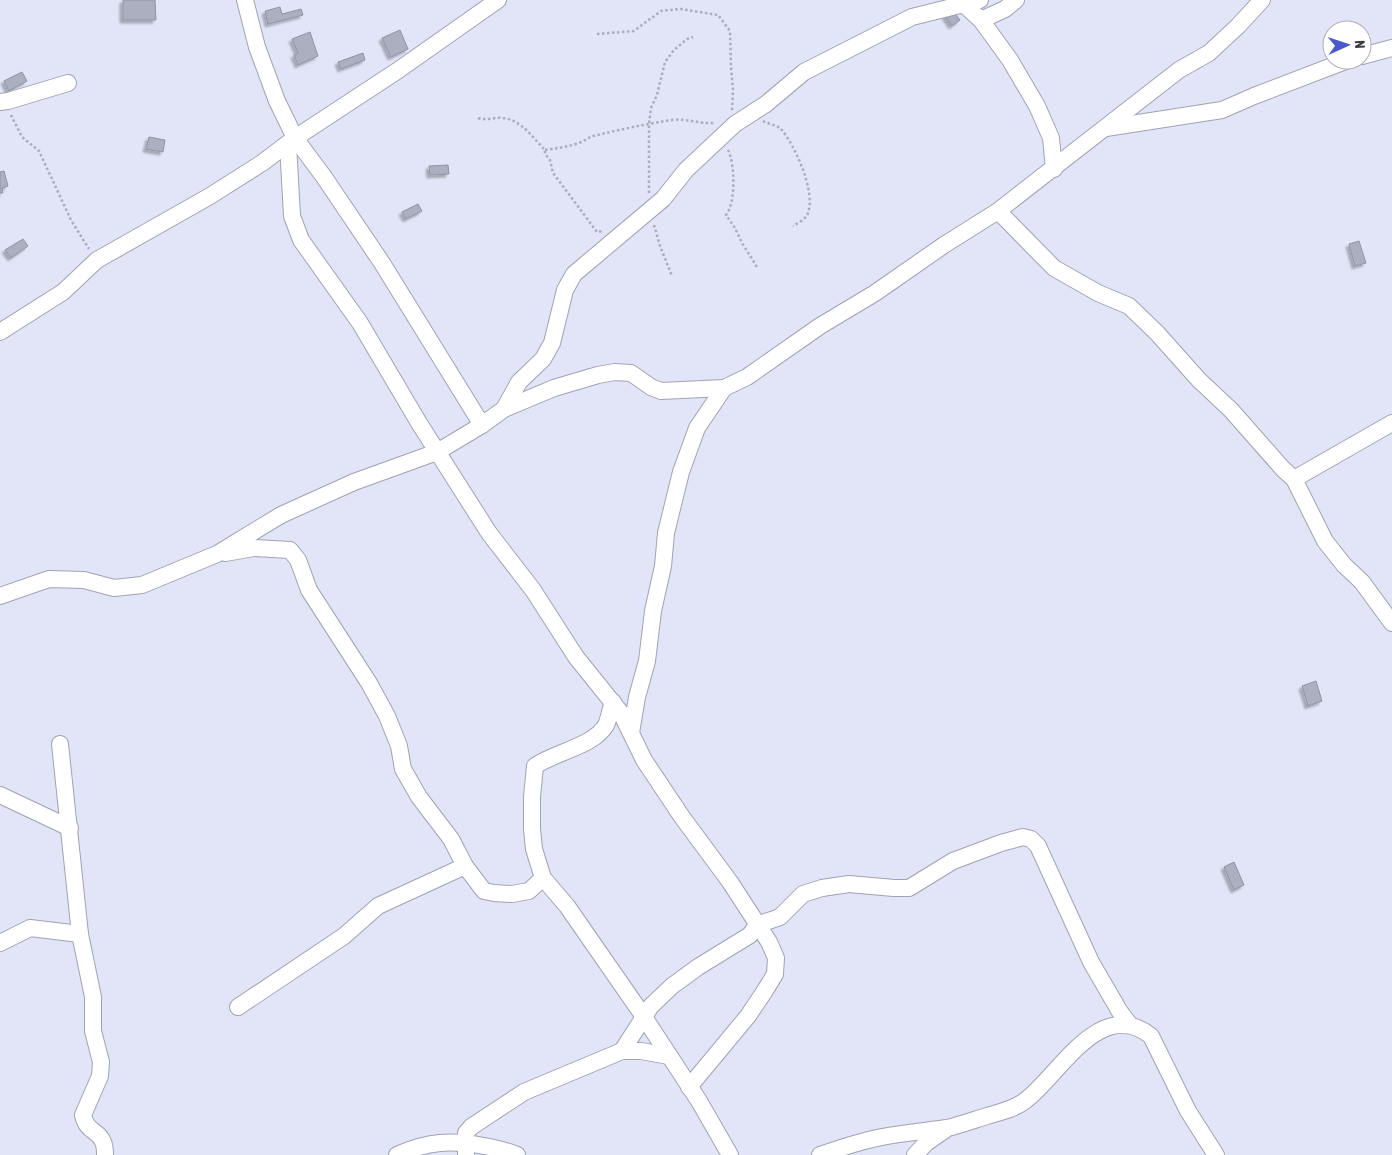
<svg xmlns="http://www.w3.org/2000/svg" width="1392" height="1155" font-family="'Asap Condensed',sans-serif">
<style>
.building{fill:#abafc0;stroke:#8f94a4;filter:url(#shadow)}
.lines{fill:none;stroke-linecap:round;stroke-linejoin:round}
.minor-casing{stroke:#9fa3b4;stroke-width:18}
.path{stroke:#aaadbb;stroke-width:2.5;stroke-dasharray:2.5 2.5;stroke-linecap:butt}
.minor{stroke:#fff;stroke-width:16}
</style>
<defs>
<filter id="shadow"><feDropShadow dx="-3" dy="3" stdDeviation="1" flood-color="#0004"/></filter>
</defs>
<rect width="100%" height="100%" fill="#e1e5f7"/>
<g class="building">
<polygon points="123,0 155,0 156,20 123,20"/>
<polygon points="280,7 282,14 301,9 303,15 268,24 265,11"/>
<polygon points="952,10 960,20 952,26 945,16"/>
<polygon points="400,30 408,49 391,57 382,38"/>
<polygon points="310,32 318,56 298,65 294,55 298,53 292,39"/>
<polygon points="363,53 365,60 341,69 338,62"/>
<polygon points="22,72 27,81 9,91 4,81"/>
<polygon points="149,137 165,140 163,152 146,149"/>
<polygon points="448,165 449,174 430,175 429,166"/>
<polygon points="4,171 8,186 2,188 3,193 0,193 0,172"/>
<polygon points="418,204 422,211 406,219 402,212"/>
<polygon points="23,239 28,246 11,258 5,250"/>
<polygon points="1359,241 1366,263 1355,266 1349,244"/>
<polygon points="1316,681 1322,701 1308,706 1302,686"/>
<polygon points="1234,862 1244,885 1234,890 1224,867"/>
</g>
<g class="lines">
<defs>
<g id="minor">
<polyline points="245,0 257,47 277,101 295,138 324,177 382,263 482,425"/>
<polyline points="959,0 981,20 1010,60 1037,106 1051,138 1054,169"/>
<polyline points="981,20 1005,9 1016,0"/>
<polyline points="1362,56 1392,48"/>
<polyline points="0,102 8,101 68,83"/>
<polyline points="1106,128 1222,110 1254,96 1348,60"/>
<polyline points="288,144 292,216 301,240 360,323 419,423 489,533 533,590 576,657 621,713 644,760 682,817 730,882 769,942 776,958 775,974 766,989 748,1016 689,1087"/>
<polyline points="998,211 1054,268 1098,293 1129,306 1157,333 1199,380 1231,410 1283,469 1294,479 1325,541 1344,565 1362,582 1392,623"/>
<polyline points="0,332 63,292 97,260 210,196 262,163 295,138 397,71 498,0"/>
<polyline points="504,409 519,382 543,359 552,343 565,290 574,274 663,199 686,170 735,124 766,104 804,72 912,17 980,0"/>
<polyline points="1294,479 1392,423"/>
<polyline points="225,553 254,548 290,550 298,560 309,590 369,683 387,716 399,746 403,769 419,797 451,839 465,866 484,891 494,893 512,894 529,891 543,878"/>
<polyline points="0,596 49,579 84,580 114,588 142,585 217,554 281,515 354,482 437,452 482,425 504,409 554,388 598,375 615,372 631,373 651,387 661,391 724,388 747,377 820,326 875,293 944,245 998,211 1179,70 1209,53 1238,26 1262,0"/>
<path d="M613 702C610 710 609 719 606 725 594 746 555 752 535 766L532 797V829L534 849 543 878 567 906 644 1017 699 1101 730 1155"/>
<polyline points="631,733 637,697 647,661 653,611 663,566 666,533 681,472 697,428 724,388"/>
<path d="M60 744 80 934 93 997V1031L101 1062 100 1076 83 1115C87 1133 99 1130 103 1142 105 1146 105 1151 105 1155"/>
<polyline points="0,795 70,828"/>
<polyline points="0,943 30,928 80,934"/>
<polyline points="238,1007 344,936 378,906 465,866"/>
<polyline points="622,1051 651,1006 672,986 698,967 750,935 757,925 780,917 803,894 822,888 849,884 894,888 909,888 953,861 1001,843 1023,837 1031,839 1038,846 1091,962 1120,1012 1130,1025"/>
<path d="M397 1155C428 1141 451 1140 484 1146 495 1148 506 1150 517 1155"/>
<polyline points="466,1155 466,1133 471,1127 524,1092 622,1051 641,1051 669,1056"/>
<path d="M820 1155C840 1148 861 1141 882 1137 904 1133 925 1131 947 1128 960 1125 974 1120 987 1116 1000 1112 1015 1109 1026 1100 1060 1074 1100 996 1151 1036L1188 1111 1216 1155"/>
<polyline points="915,1155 926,1143 945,1130"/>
</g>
</defs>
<use href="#minor" class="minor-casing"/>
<g class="path">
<polyline points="597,34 634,31 661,11 681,9 718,15 730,31 731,67 733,90 732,111"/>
<polyline points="11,115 22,137 39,151 71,220 89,249"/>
<path d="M478 118C487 121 494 117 502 118 521 119 533 138 545 150V154L550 160 553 173 597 232 603 231"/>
<path d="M763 121C768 124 777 125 781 129 795 145 816 192 808 213 806 219 798 223 793 226"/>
<path d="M545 150C557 148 568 147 579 143 584 141 588 138 593 136 619 130 645 124 672 120 686 118 699 124 714 123"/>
<path d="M728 150C735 164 736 203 726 215L735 228 742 243 757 267"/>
<polyline points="649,193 649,124 651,108 657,95 665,62 674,50 687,39 693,37"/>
<polyline points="654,225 660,246 672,276"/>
</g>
<use href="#minor" class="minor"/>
</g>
<g transform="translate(1347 45) rotate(87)"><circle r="24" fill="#ffffff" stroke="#b0b1b4"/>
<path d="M0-4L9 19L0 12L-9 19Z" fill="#4b57cc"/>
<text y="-8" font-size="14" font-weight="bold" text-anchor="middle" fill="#3a3c43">N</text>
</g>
</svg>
